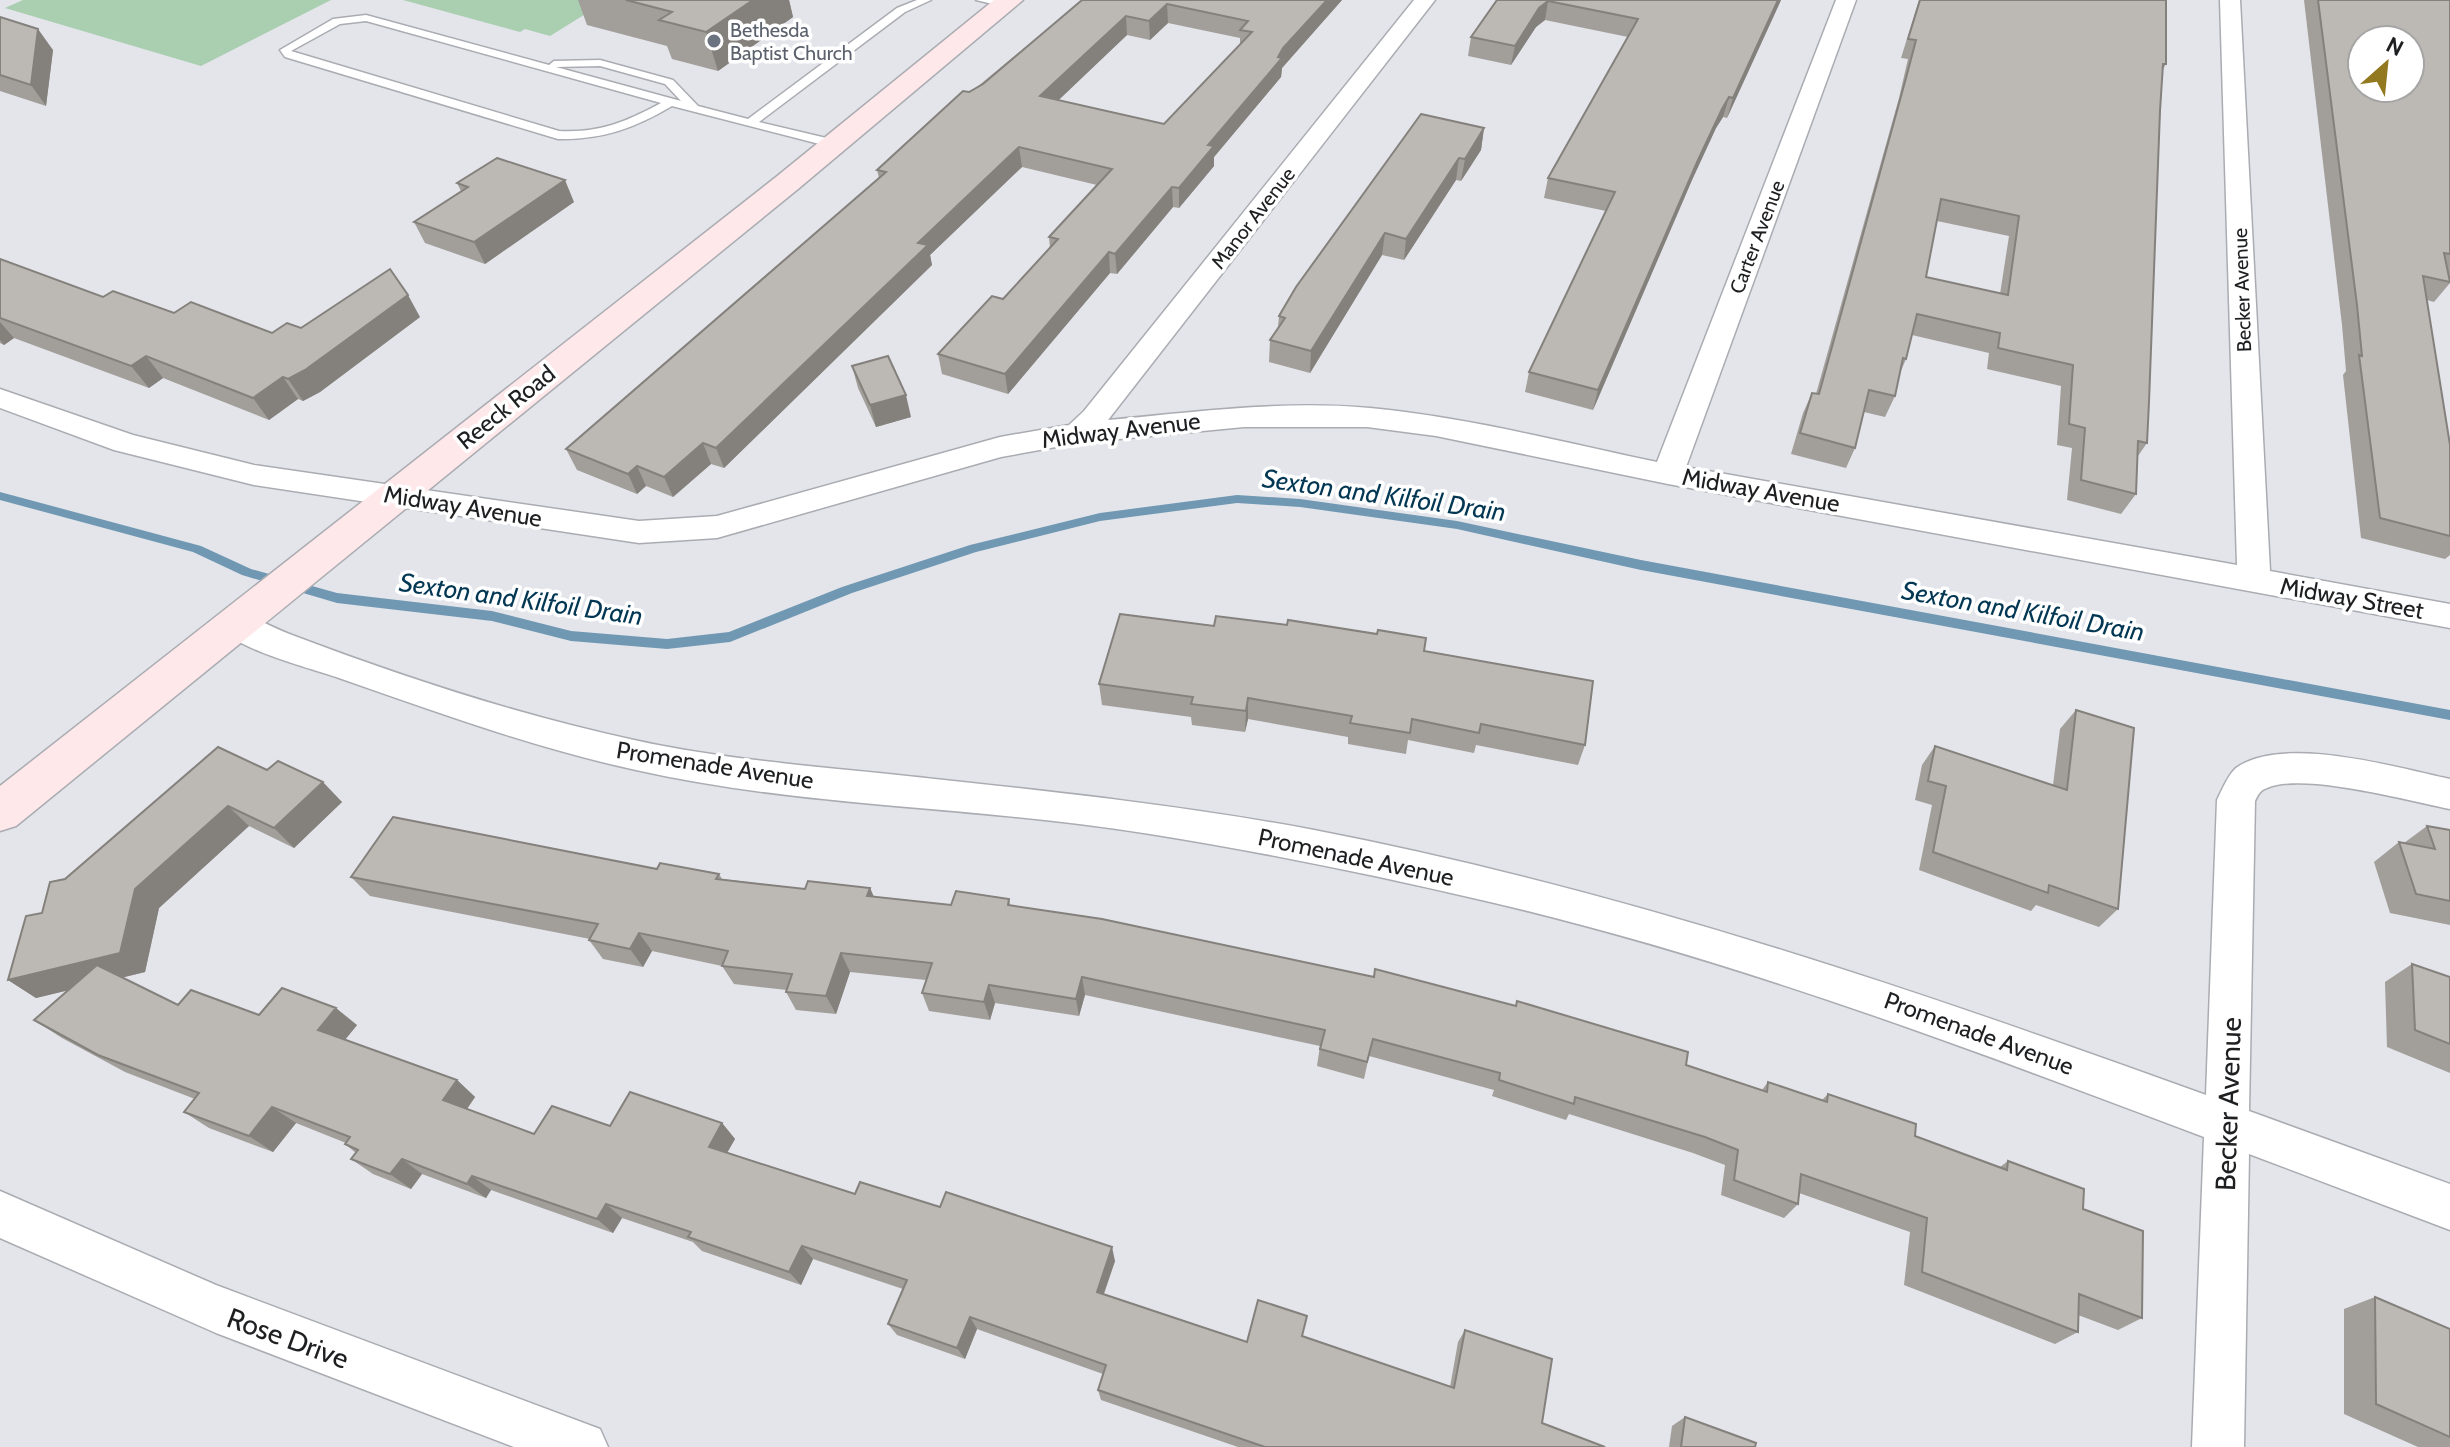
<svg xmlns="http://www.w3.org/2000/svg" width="2450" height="1447" font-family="Cabin,sans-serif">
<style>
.green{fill:#a9ceb0}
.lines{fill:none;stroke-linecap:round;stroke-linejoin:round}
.stream{fill:#7198b3;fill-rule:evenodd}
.lane-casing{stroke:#aaacb2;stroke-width:3}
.street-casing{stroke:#aaacb2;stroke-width:3}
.secondary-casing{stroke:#aaacb2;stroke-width:3}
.lane{fill:#fff;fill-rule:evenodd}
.street{fill:#fff;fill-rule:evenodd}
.secondary{fill:#fee8e9;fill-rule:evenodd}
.wall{fill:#a29e9a;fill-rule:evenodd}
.shaded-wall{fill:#84817d}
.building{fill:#bcb8b3;stroke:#84817d;stroke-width:2;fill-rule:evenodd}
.worship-dot{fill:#6b7280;stroke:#fff;stroke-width:3}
.labels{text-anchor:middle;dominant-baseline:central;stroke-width:7;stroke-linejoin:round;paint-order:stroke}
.far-worship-label{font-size:20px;fill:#5b616d;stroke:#fff;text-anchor:start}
.far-street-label{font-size:20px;fill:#1e1f21;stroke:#fff}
.street-label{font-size:24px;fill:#1e1f21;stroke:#fff}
.water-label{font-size:26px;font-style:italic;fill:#023753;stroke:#fff}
.near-street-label{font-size:28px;fill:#1e1f21;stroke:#fff}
</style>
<rect width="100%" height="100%" fill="#e3e5eb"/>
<g class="green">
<polygon points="23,0 331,0 201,66 5,8"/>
<polygon points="403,0 608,0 550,36 525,29 520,32"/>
</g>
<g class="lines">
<polygon class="stream" points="0,492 201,546 251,569 337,593 492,611 571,631 667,639 729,632 842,587 970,545 1100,513 1237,495 1300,499 1457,521 1641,560 2450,710 2450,720 1641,570 1457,529 1300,507 1237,503 1100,521 976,552 852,593 730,642 667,649 571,641 492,621 337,603 242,575 193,552 0,500"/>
<defs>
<g id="lane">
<path d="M917 0H931L905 12 759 122 839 141V147L835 148 672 106C635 128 602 140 558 139L285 57 280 50 333 19 366 15 549 65 554 61 600 60 673 80 698 106 748 119 897 8ZM366 21 661 103C626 122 599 133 559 131L291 51 340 24ZM600 66 665 84 681 101 556 67Z"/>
<polygon points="976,0 1000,0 1010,4 1005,7"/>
</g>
<g id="street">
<path d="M1414 0H1435L1108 420C1194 412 1283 400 1370 408 1466 417 1562 442 1657 462L1836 0H1856L1686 467 2237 565 2220 0H2240L2270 571 2450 604V628L1668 484 1436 436 1367 427H1244L1078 443 1001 457 717 538 639 543 254 485 114 450 0 408V389L133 435 254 465 639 521 717 516 1000 437 1069 425 1084 411Z"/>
<path d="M235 611C255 617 273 628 292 635 403 677 518 715 634 740 720 759 810 766 898 775 1037 790 1176 804 1314 830 1620 889 1914 989 2206 1095L2217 800C2222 790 2228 775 2236 768 2283 734 2398 768 2450 779V809C2409 801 2304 772 2267 788 2260 790 2258 795 2255 801L2249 1111 2450 1184V1230L2249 1154 2244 1447H2192L2204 1137C1969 1048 1731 958 1486 901 1375 875 1263 852 1150 834 980 806 805 808 636 770 534 748 437 712 339 678 310 668 232 649 218 624L223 615Z"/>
<polygon points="0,1191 216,1285 600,1429 608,1447 514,1447 216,1333 0,1238"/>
</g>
<polygon id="secondary" points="994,0 1023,0 798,189 16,826 0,831 0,786 776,177"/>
</defs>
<use href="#lane" class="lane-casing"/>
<use href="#street" class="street-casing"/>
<use href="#secondary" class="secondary-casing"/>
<use href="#lane" class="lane"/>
<use href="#street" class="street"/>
<use href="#secondary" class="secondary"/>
</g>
<g class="wall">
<polygon points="578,0 789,0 793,17 718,71 672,59 667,46 587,25"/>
<path d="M1082 0H1342L1282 68 1281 77 1214 157V166L1179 208 1173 207 1117 274 1110 273 1008 394 942 374 938 354 1003 299 1050 248 1049 237 1097 185 1022 167 930 255 932 265 724 468 711 464 673 497 646 486 637 494 577 470 566 449 879 178 877 170ZM1168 23 1240 38V45L1164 124 1058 100 1127 35 1150 40Z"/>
<polygon points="1497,0 1781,0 1727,118 1723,117 1716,128 1692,180 1593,410 1525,392 1529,372 1606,211 1544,198 1548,178 1628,37 1545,20 1536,27 1511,65 1468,56 1471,37"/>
<path d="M1919 0H2166V64L2162 71 2147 443 2138 456 2136 494 2121 514 2067 500 2072 448 2057 445 2061 386 1987 369 1989 353 1912 335 1906 359 1900 373 1895 396 1885 417 1864 412 1855 448 1846 468 1791 454 1803 413 1812 393 1816 394 1899 98 1908 59 1901 58ZM1937 221 2009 236 2000 294 1926 277Z"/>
<polygon points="2304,0 2450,0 2450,283 2434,302 2427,300 2450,445 2450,555 2445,559 2361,538 2343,375 2346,371 2342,325"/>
<polygon points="0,17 53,50 46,106 0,91"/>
<polygon points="1484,128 1481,150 1461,181 1456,180 1404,260 1382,255 1310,373 1269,362 1270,340 1278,327 1279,316"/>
<polygon points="457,183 574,202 485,264 425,243 414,222 461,191"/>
<polygon points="0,259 103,297 174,313 272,333 301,328 420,317 320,392 303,401 298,399 269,420 163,378 149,388 14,338 4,345 0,343"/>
<polygon points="852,366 911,417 876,427 858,388"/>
<polygon points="1214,626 1424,651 1585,745 1578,765 1476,745 1474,753 1408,740 1406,754 1348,744 1348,737 1248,719 1245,732 1192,725 1191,717 1102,705 1099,684"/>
<polygon points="2076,710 2118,909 2099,927 2036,905 2031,911 1919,870 1932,805 1915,800 1922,765 1935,746 2053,785 2060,729"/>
<polygon points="267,770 342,802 294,848 249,826 159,908 145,972 121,978 178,1005 357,1025 345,1040 457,1080 475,1097 467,1109 534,1134 610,1126 722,1123 735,1139 727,1152 855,1194 1115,1261 1104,1294 1247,1342 1302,1336 1450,1387 1458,1342 1465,1330 1542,1423 1605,1447 1238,1447 1101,1400 1098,1390 1103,1374 977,1329 965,1359 897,1335 888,1324 903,1289 813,1259 801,1285 702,1251 693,1242 622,1218 613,1233 491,1190 486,1198 422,1174 411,1189 373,1174 351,1159 356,1153 345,1144 346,1143 296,1123 273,1152 209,1128 184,1112 195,1099 125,1072 62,1038 34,1020 68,990 36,998 8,980 42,913 65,879"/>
<polygon points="2427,826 2450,830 2450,925 2390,913 2374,862 2399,842 2404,843"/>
<polygon points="657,869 719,874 722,879 805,889 870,888 874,897 951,905 1009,899 1010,905 1686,1065 1762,1090 1768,1082 1822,1100 1828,1094 1915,1136 2000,1167 2008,1161 2083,1209 2142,1318 2118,1330 2078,1315 2078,1332 2055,1344 1904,1285 1910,1232 1799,1193 1798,1204 1784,1218 1721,1195 1725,1165 1693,1153 1569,1114 1566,1120 1492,1096 1494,1090 1369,1056 1364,1079 1317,1066 1320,1046 1085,995 1079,1016 995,1003 990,1020 929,1011 922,993 926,980 850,972 836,1014 796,1010 786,992 787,990 734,984 722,966 652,951 643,967 603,959 589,940 590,939 370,896 351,877"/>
<polygon points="2412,964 2450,977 2450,1073 2387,1047 2385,982"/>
<polygon points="2375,1297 2450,1329 2450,1447 2418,1447 2344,1414 2344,1309"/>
<polygon points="1685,1417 1755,1447 1669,1447 1672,1426"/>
</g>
<g class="shaded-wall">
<polygon points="753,0 789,0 793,17 718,71 706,32"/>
<polygon points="1327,0 1342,0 1282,68 1281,77 1214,157 1214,166 1179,208 1179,188 1208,145 1283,48"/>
<polygon points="1778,0 1781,0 1727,118 1733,98"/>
<polygon points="1548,1 1545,20 1536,27 1511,65 1515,46 1539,8"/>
<polygon points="1167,4 1168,23 1150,40 1149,21"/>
<polygon points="1126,16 1127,35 1042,116 1040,96"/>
<polygon points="38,29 53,50 46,106 31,85"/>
<polygon points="1729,97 1723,117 1716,128 1692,180 1593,410 1598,390 1698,160 1722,109"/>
<polygon points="1484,128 1481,150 1461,181 1465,159"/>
<polygon points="1019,147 1022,167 930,255 932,265 724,468 716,448 918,243"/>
<polygon points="1459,158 1456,180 1404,260 1406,239"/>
<polygon points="565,180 574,202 485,264 474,242"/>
<polygon points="1172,187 1173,207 1117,274 1115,254"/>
<polygon points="1385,233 1382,255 1310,373 1311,351"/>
<polygon points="1109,252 1110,273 1008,394 1005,374"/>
<polygon points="408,295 420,317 320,392 303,401 288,379"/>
<polygon points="0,322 14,338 4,345 0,340"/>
<polygon points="146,356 163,378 149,388 131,366"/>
<polygon points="283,377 298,399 269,420 253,398"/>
<polygon points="906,395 911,417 876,427 870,405"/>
<polygon points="703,443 711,464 673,497 664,477"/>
<polygon points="637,466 646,486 637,494 628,474"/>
<polygon points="1248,698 1248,719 1245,732 1246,711"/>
<polygon points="323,782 342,802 294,848 274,828"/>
<polygon points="228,806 249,826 159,908 145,972 36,998 8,980 135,889"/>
<polygon points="870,888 878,907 867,896"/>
<polygon points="639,933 652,951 643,967 630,949"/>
<polygon points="841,953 850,972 836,1014 826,996"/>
<polygon points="1082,977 1085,995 1079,1016 1076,999"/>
<polygon points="989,985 995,1003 990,1020 984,1002"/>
<polygon points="336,1008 357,1025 339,1047 318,1030"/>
<polygon points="457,1080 475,1097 462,1116 443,1100"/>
<polygon points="272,1107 296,1123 273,1152 249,1136"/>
<polygon points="722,1123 735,1139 722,1162 709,1147"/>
<polygon points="402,1159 422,1174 411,1189 390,1174"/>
<polygon points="472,1176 491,1190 486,1198 467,1184"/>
<polygon points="606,1204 622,1218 613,1233 597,1219"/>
<polygon points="802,1246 813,1259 801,1285 789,1272"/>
<polygon points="1112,1247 1115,1261 1100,1304 1097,1292"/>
<polygon points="970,1317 977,1329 965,1359 957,1348"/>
</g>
<g class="building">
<polygon points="626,0 753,0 706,32 659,20 672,12"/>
<path d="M1082 0H1327L1283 48 1278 57 1282 58 1208 145 1214 146 1179 188 1172 187 1115 254 1109 252 1005 374 938 354 992 296 1003 299 1058 239 1049 237 1112 169 1019 147 918 243 928 245 716 448 703 443 664 477 637 466 628 474 566 449 886 172 877 170 963 91 969 92 983 84ZM1167 4 1248 21 1240 30 1252 32 1164 124 1040 96 1126 16 1149 21Z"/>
<polygon points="1497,0 1778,0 1733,98 1729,97 1722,109 1698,160 1598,390 1529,372 1615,192 1548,178 1638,19 1548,1 1539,8 1515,46 1471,37"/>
<path d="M1920 0H2166V64H2163L2160 111 2149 402 2147 443 2138 441 2136 494 2081 480 2085 428 2069 424 2073 365 1998 348 2000 333 1917 314 1906 359 1903 358 1895 396 1869 390 1855 448 1800 433 1812 393 1819 394 1906 78 1916 40 1908 39ZM1941 199 2019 216 2008 295 1926 277Z"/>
<path d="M2318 0H2450V254L2444 253 2450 282 2423 276 2450 445V536L2380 518 2359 355 2362 356 2357 305ZM2362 40H2410V88H2362Z"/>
<polygon points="0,17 38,29 31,85 0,75"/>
<polygon points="1421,114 1484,128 1465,159 1459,158 1406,239 1385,233 1311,351 1270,340 1285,318 1279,316 1296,287"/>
<polygon points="497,158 565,180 474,242 414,222 468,187 457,183"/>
<polygon points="0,259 103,297 113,291 174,313 191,302 272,333 287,323 301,328 390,269 408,295 305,370 288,379 283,377 253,398 146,356 131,366 0,318"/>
<polygon points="888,356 906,395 870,405 852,366"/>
<polygon points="1120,614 1214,626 1216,616 1287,625 1288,620 1377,634 1378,630 1426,638 1424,651 1593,681 1585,745 1481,724 1479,733 1412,719 1410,733 1350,723 1352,716 1248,698 1246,711 1191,704 1193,697 1099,684"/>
<polygon points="2076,710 2134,728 2118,909 2049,885 2048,893 1933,852 1946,786 1928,781 1935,746 2067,790"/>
<polygon points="218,747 267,770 278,761 323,782 274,828 228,806 135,889 120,953 8,980 26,916 42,913 50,882 65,879"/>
<polygon points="393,817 657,869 660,863 719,874 716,879 805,889 808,881 870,888 867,896 951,905 956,891 1009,899 1008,905 1102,919 1374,977 1375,969 1516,1006 1517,1001 1688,1052 1686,1065 1767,1092 1768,1082 1827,1102 1828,1094 1916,1124 1915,1136 2007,1170 2008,1161 2084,1189 2083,1209 2143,1231 2142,1318 2079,1294 2078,1332 1922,1272 1927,1218 1801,1174 1798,1204 1734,1180 1738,1150 1705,1137 1575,1097 1574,1104 1499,1080 1500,1073 1373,1039 1367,1062 1320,1049 1325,1030 1082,977 1076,999 989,985 984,1002 922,993 932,963 841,953 826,996 786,992 792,974 722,966 728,951 639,933 630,949 589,940 598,924 351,877"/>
<polygon points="2427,826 2450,830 2450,901 2416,894 2399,842 2435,849"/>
<polygon points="2412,964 2450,977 2450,1044 2415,1030"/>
<polygon points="97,965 178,1005 191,990 259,1015 282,988 336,1008 318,1030 457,1080 443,1100 534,1134 552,1106 610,1126 630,1092 722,1123 709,1147 855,1194 860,1182 940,1207 946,1192 1112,1247 1097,1292 1247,1342 1258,1300 1307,1316 1302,1336 1454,1388 1465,1330 1552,1359 1542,1423 1605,1447 1265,1447 1098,1390 1106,1365 970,1317 957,1348 888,1324 907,1280 802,1246 789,1272 688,1237 691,1232 606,1204 597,1219 472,1176 467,1184 402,1159 390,1174 351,1159 358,1150 345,1144 350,1137 272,1107 249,1136 184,1112 199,1093 98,1055 34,1020"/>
<polygon points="2375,1297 2450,1329 2450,1437 2376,1404"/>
<polygon points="1685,1417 1756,1443 1755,1447 1681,1447"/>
</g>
<circle class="worship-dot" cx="714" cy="41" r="8"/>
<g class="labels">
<g class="far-worship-label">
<text x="730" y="30">Bethesda<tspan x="730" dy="23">Baptist Church</tspan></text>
</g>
<g class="far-street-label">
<text transform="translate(1253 218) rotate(-52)">Manor Avenue</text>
<text transform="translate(1757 237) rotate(-69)">Carter Avenue</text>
<text transform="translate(2242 290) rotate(-92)">Becker Avenue</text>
</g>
<g class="street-label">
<text transform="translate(506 407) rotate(-39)">Reeck Road</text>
<text transform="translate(1121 430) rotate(-7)">Midway Avenue</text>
<text transform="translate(1761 490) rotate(10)">Midway Avenue</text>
<text transform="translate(463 506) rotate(9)">Midway Avenue</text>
<text transform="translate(2352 598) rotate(10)">Midway Street</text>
<text transform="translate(715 765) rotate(9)">Promenade Avenue</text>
<text transform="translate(1356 857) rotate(12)">Promenade Avenue</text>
<text transform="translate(1979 1033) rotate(20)">Promenade Avenue</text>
</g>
<g class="water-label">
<text transform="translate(1384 495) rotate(8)">Sexton and Kilfoil Drain</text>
<text transform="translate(521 599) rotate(8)">Sexton and Kilfoil Drain</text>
<text transform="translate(2023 611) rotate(10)">Sexton and Kilfoil Drain</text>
</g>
<g class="near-street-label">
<text transform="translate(2228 1104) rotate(-88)">Becker Avenue</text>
<text transform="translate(288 1338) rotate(20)">Rose Drive</text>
</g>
</g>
<g transform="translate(2386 64) rotate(27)"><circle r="38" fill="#ffffff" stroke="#a5a5a6" stroke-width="2"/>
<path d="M0-6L14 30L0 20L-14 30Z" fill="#92781f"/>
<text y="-12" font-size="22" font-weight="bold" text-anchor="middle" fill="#1e1f21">N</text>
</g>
</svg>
